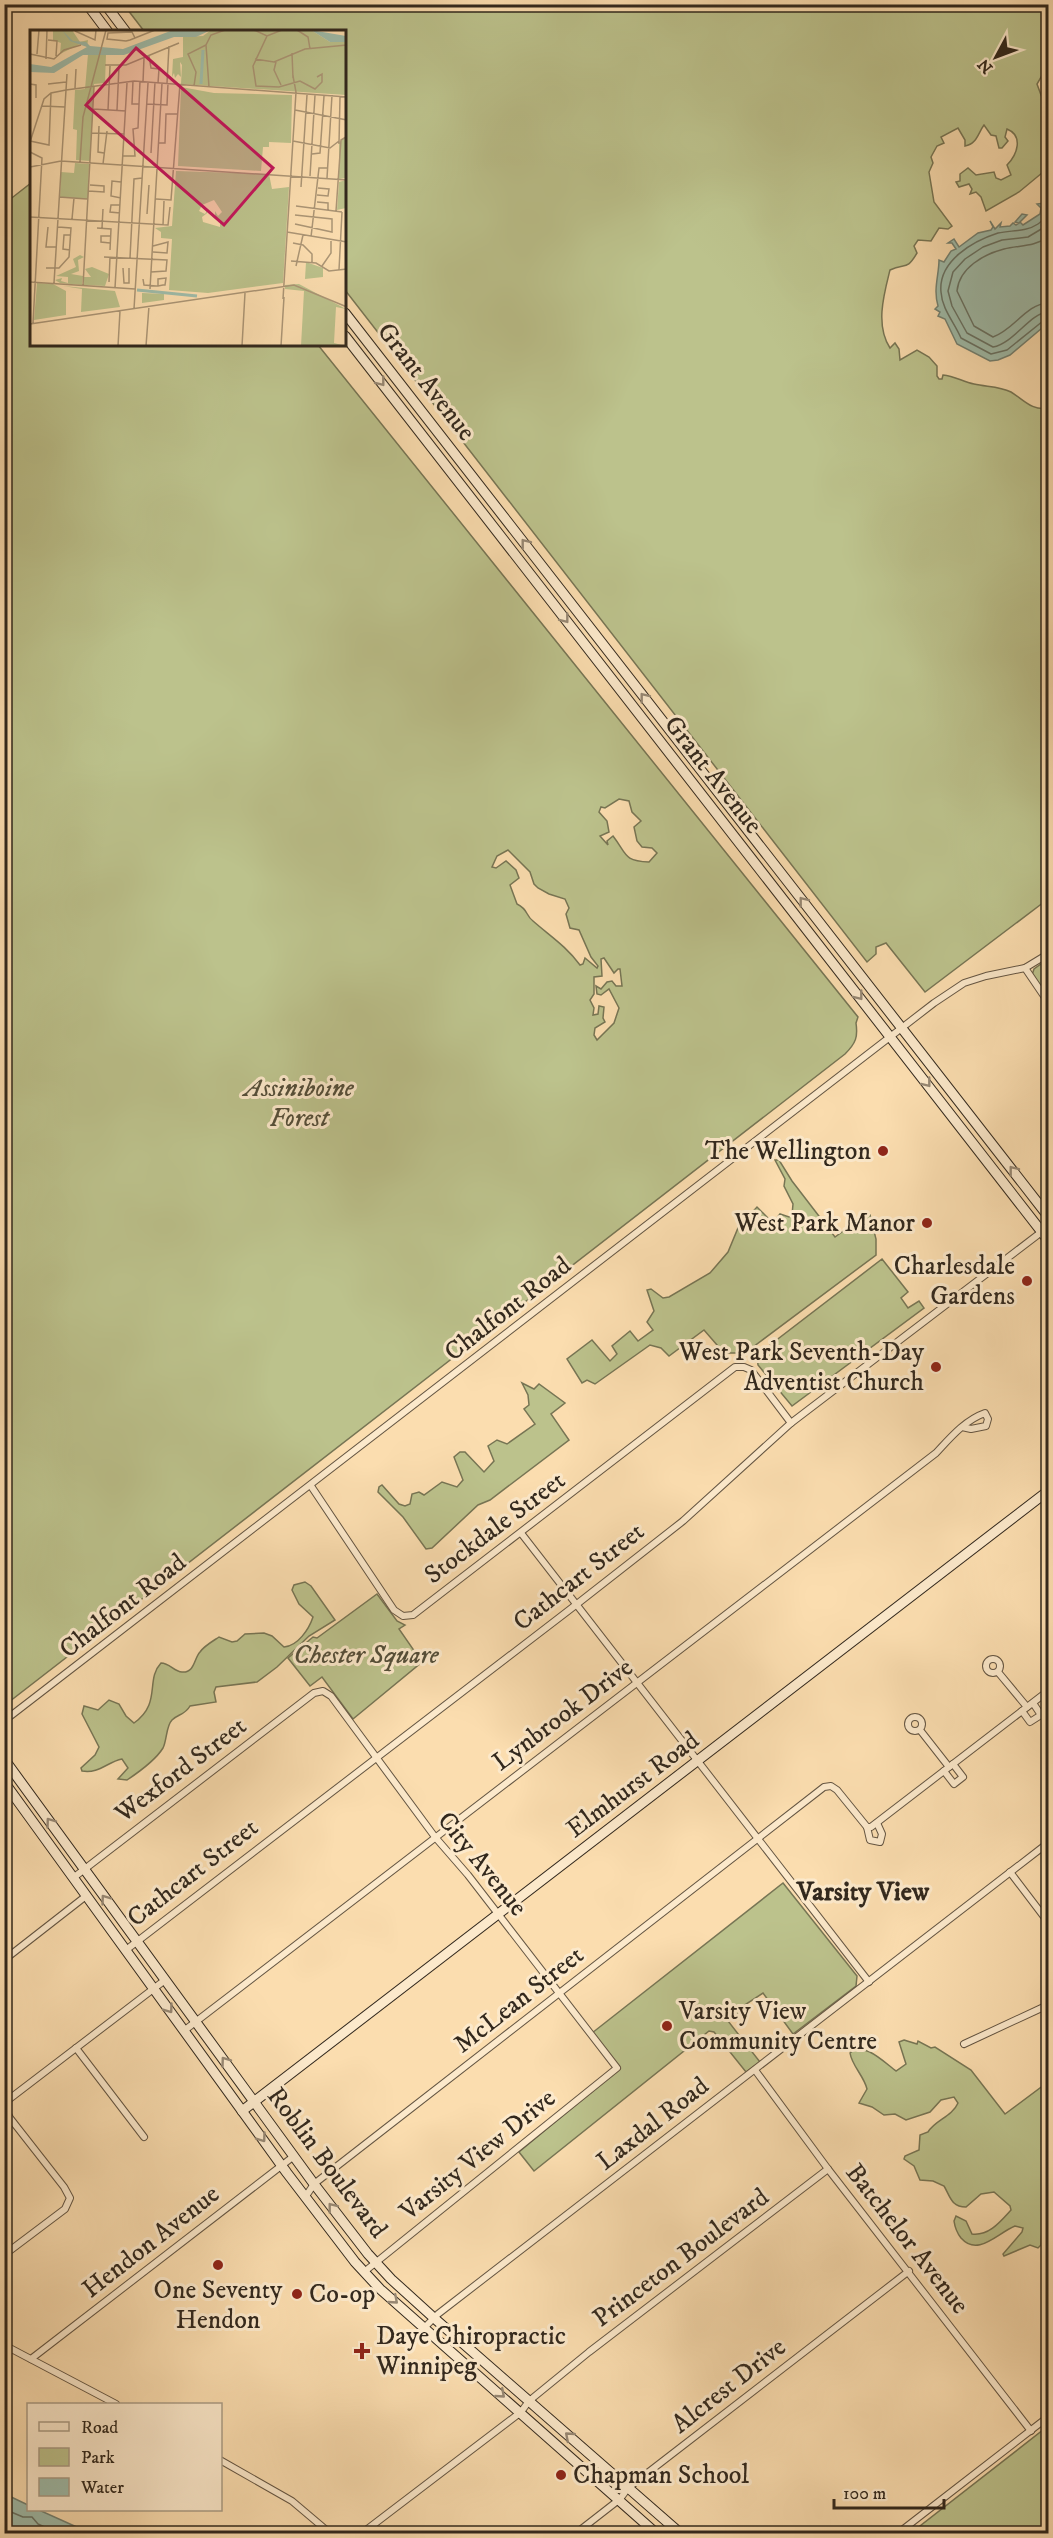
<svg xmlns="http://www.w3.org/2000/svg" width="1053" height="2538" font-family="'IM FELL DW Pica',serif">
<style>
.green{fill:#bcc28c;stroke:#777554;stroke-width:1.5;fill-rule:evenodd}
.water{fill:#9fbcaa;stroke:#738172;stroke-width:1.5}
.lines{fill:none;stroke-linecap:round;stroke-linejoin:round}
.shore{stroke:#687264;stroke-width:1.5}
.street-casing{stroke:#645542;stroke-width:8}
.secondary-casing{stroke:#32281d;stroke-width:11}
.street{stroke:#fce9cb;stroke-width:6}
.secondary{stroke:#fce9cb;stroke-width:9}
.oneway{stroke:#978874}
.poi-dot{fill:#8f2418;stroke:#fce9cb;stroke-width:2}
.labels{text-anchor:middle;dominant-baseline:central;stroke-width:6;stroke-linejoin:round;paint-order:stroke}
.street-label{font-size:26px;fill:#32281d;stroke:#fce9cb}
.park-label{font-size:26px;font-style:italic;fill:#544e39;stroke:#fce9cb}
.poi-label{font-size:26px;fill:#32281d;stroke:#fce9cb;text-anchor:end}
.neighbourhood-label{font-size:27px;font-weight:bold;fill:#32281d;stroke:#fce9cb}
.inset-river{fill:none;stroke:#9fbcaa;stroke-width:3}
.inset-road{fill:none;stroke:#ab9575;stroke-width:1.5}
.view{fill:#c2185b;fill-opacity:0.15;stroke:#c2185b;stroke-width:3}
.inset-edge{fill:none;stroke:#32281d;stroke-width:3}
</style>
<rect width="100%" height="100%" fill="#fbddaf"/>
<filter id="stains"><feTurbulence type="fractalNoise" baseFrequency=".00333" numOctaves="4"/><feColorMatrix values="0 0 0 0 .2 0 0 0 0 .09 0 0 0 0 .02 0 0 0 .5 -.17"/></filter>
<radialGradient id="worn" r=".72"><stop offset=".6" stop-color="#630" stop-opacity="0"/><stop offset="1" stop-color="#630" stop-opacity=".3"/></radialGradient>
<g class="green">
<path d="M124 5H1048V65L1037 84 1048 114V168L1019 192 986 211 981 197 976 192 970 194 972 189 969 184 959 187 956 182 960 181V174L968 168 976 175 994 172 996 178 1001 180 1011 175 1007 165C1017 155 1024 136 1007 129L1005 137 1008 141 1002 148H999L996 136 991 135 984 125C978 133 977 144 965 146V140L958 128 941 137 944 143 937 146 931 157 933 163 929 172 934 202 952 226 948 229 939 228 931 241 918 240 914 246 917 253C906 272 905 262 890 270 884 294 875 325 890 348L895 343 899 349 900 360 917 350 929 357 937 366V376L939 379H942L943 375C955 376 963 382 974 384 987 387 999 386 1011 392 1024 400 1032 411 1048 408V899L925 992 886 943 876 947V954L867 962 345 290V32L144 31Z"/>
<path d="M31 183 32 345H318L858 1017 856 1023C858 1037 856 1043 845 1054L5 1705 4 204ZM619 799 629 801 632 812 641 821 634 827 637 841 642 847 652 848 657 853 649 862C623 861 627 854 613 836L607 841 608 845 600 836 609 832 607 821 599 812 601 807 605 808ZM508 850 530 872 534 884 538 888 549 894 565 899 569 908 566 914 570 928 579 930 591 957 598 966 597 968 585 958 583 964 580 965C566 946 550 936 533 921 525 915 529 910 517 904L510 885 519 878 516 870 506 861 496 868 492 867 497 856ZM604 958 614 973 618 969H620L622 986H616L612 981 607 982 601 989 596 986 597 994 601 995 609 989 619 1008 614 1023 597 1040 594 1035 595 1028 605 1022 603 1018 604 1007 599 1006 598 1014 593 1015 594 1008 590 1000 594 994V977L602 976 601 959Z"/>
<polygon points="1048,959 1048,996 1032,975 1034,969"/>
<polygon points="775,1160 779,1160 792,1181 835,1237 868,1213 870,1215 876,1239 876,1255 749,1350 744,1353 724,1353 704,1330 669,1356 661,1348 650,1345 595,1384 587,1380 582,1383 567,1359 592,1340 610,1361 617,1354 612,1346 630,1331 638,1341 653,1330 647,1322 654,1311 647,1290 651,1289 663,1298 669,1297 710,1273 728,1252 738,1228 757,1207 773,1223 780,1214 789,1217 792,1215 793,1204 784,1186 785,1179"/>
<polygon points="882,1259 908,1292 901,1298 908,1308 919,1301 924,1308 792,1406 758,1365 757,1355"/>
<polygon points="522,1383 534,1389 539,1384 565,1403 551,1414 569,1440 490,1500 478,1505 432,1548 426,1549 403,1517 378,1492 379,1487 382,1485 399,1504 405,1506 410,1504 412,1494 419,1492 424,1495 442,1482 457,1487 463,1480 454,1457 460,1452 465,1452 484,1472 494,1461 488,1446 497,1440 507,1444 535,1424 524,1409 529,1405 528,1395"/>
<path d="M305 1582 311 1586 335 1620 309 1636 277 1667 257 1682 216 1687 214 1692 216 1702 190 1706C185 1715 178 1714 172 1720 166 1726 167 1740 163 1748 155 1761 139 1772 127 1780L118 1779 128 1768 122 1759C107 1762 99 1774 82 1771L81 1768 95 1755 99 1747 82 1714 84 1706 98 1710 109 1700 119 1704 126 1716 134 1723C162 1703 145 1680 161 1663 170 1663 174 1672 182 1672 195 1673 194 1658 200 1652 204 1646 213 1641 219 1637L232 1642 237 1641 245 1634 264 1633 272 1636 284 1647C298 1646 309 1629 313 1617L299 1604 292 1590 294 1585Z"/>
<polygon points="377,1594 397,1621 405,1625 399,1629 422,1662 353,1719 322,1677 310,1686 288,1658 313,1637 317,1638"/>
<polygon points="783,1883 857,1976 856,1986 793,2034 763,1993 740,2008 741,2011 728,2021 760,2062 746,2072 714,2032 709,2031 534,2171 519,2152 620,2068 592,2033"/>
<path d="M904 2040 917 2044 918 2041 931 2048 935 2047 971 2070 1005 2114 1048 2082V2228L1042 2231 1041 2245 1038 2248 1030 2245 1004 2256 1003 2254 1022 2232 1023 2228 1015 2226C996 2234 978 2257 961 2238 957 2233 955 2228 954 2221L956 2216 966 2221 972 2234C989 2236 1000 2222 1011 2210L1010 2206 994 2192 981 2194 966 2207C951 2207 950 2196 944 2186L933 2181 920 2180 914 2166 904 2159 905 2156 919 2150 920 2135 928 2132C935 2120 952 2117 958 2103L954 2097 941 2100 930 2112 906 2120 895 2114 884 2115 872 2107 859 2103 867 2089C864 2076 852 2066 850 2053 863 2040 885 2063 896 2071L906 2064 899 2042Z"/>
<polygon points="1048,2426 1048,2533 911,2533"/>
</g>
<g class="water">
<path d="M1048 202V323L1010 355 998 360 990 361 957 344 945 319 938 316 940 312 935 309 938 306C933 289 939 275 939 260L944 262 951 251 956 249 952 243H948L954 239 959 247 978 233 991 230 993 227 990 221 995 229 1001 223 1000 227 1010 226 1013 223 1016 225 1019 223 1015 222 1022 214 1027 215 1020 222 1023 225 1040 214 1041 208 1037 204 1044 203 1045 206Z"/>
<polygon points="5,2494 28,2505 28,2510 39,2510 90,2533 5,2533"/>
</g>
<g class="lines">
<g class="shore">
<path d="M1048 210C1045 215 1044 220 1038 224 1026 232 1012 230 998 233 973 241 938 261 941 292 942 309 954 322 961 338L991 354 1007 350 1043 321 1048 319"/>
<path d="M1048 225 1028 237 1002 240 983 247 965 259 953 272 948 291 952 306 967 333 993 347C1014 343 1030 313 1048 312"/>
<path d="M1048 237C1034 247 1020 245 1004 249 984 254 959 268 957 291L974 326 993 337C1014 330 1026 304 1048 303"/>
<polyline points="4,2509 23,2517 32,2517 38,2524 60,2534"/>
</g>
<defs>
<g id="street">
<polyline points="1025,968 1044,996 1048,999"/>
<polyline points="311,1486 394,1610 403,1616 413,1615 735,1367 744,1367 751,1370 791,1423"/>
<polyline points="521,1533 869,1982"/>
<circle cx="993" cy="1666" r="7"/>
<polyline points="998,1672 1027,1707"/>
<polyline points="1022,1711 1030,1722 1041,1715 1033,1703"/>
<circle cx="915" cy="1724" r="7"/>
<polyline points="4,1721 934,1003 964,983 986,976 1025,968 1048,954"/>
<polyline points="920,1730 949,1767"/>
<polyline points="944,1771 954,1784 963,1777 953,1764"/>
<polyline points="867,1827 870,1840 880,1842 882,1834 877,1823"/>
<polyline points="1010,1872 1048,1922"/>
<polyline points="73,1878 314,1693 323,1691 331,1696 435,1837 468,1875 617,2068 364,2272"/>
<polyline points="126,1950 577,1604 683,1521 791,1423 1048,1227"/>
<polyline points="4,1960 86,1896"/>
<path d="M185 2030 936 1453C950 1438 965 1420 985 1413L988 1419 986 1426 971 1429 962 1427"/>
<polyline points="964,2044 1048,2005"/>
<polyline points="76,2048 144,2137"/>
<polyline points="755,2070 828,2169 1031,2431"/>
<polyline points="306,2196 314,2184 824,1787 831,1786 837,1790 867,1827 871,1827 1048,1691"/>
<polyline points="4,2255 65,2209 70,2198 64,2187 10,2118 6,2110 8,2100 165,1980"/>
<polyline points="425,2327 438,2314 1048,1843"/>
<polyline points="4,2345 116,2404"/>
<polyline points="31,2359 294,2156"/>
<polyline points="220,2460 292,2501 331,2534"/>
<polyline points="361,2534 521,2412 529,2401 589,2352 828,2169"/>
<polyline points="575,2534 620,2499 628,2488 909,2271"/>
<polyline points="897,2534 1048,2417"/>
</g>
<g id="secondary">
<polyline points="87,4 108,32"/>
<polyline points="105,4 126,32"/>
<polyline points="345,313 1048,1216"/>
<polyline points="345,336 1048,1240"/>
<polyline points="4,1759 314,2184 368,2254 391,2279 434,2318 681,2534"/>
<polyline points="4,1782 287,2173 355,2262 380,2289 657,2534"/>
<polyline points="242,2111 1048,1491"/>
<polyline points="1038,2534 1048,2530"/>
</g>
</defs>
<use href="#street" class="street-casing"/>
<use href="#secondary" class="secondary-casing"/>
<use href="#street" class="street"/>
<use href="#secondary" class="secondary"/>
</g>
<defs><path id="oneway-chevron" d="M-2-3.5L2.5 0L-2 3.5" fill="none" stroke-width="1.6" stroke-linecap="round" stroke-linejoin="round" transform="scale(1.5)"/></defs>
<g class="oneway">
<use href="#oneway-chevron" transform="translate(381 382) rotate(52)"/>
<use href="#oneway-chevron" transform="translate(525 543) rotate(-128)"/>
<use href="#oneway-chevron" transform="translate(565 619) rotate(52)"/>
<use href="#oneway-chevron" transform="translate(644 697) rotate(-128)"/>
<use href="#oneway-chevron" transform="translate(803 901) rotate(-128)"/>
<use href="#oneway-chevron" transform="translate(859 996) rotate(52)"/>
<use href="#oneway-chevron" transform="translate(927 1083) rotate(52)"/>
<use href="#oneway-chevron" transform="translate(1013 1170) rotate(-128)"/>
<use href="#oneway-chevron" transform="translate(50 1822) rotate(-126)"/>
<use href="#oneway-chevron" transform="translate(105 1899) rotate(-126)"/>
<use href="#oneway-chevron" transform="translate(169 2009) rotate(54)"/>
<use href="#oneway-chevron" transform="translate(225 2061) rotate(-126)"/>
<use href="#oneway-chevron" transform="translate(262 2138) rotate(54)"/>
<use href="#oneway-chevron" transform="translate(332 2207) rotate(-128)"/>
<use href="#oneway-chevron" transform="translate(394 2300) rotate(41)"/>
<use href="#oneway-chevron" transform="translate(501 2394) rotate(41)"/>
<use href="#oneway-chevron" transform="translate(569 2436) rotate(-139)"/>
</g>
<g class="poi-dot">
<circle cx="883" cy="1151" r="6"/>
<circle cx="927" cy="1223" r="6"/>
<circle cx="1027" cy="1281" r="6"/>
<circle cx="936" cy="1367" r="6"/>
<circle cx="667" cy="2026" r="6"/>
<circle cx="218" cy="2265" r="6"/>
<circle cx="297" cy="2294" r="6"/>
<path d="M359 2342h6v6h6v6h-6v6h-6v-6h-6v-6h6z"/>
<circle cx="561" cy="2475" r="6"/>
</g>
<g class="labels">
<g class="street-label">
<text transform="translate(426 382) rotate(52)">Grant Avenue</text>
<text transform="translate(713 775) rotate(52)">Grant Avenue</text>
<text transform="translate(508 1309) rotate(-38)">Chalfont Road</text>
<text transform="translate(495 1528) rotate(-37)">Stockdale Street</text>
<text transform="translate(579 1577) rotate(-38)">Cathcart Street</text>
<text transform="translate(123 1606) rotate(-38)">Chalfont Road</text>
<text transform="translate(563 1715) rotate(-37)">Lynbrook Drive</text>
<text transform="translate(181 1770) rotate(-37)">Wexford Street</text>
<text transform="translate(633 1785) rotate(-37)">Elmhurst Road</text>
<text transform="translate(482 1864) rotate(51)">City Avenue</text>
<text transform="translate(193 1873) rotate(-38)">Cathcart Street</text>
<text transform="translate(519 2000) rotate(-38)">McLean Street</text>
<text transform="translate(653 2124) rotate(-38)">Laxdal Road</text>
<text transform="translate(478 2155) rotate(-39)">Varsity View Drive</text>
<text transform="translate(327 2163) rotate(53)">Roblin Boulevard</text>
<text transform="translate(907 2239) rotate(52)">Batchelor Avenue</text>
<text transform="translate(151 2242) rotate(-38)">Hendon Avenue</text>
<text transform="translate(681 2258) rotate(-37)">Princeton Boulevard</text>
<text transform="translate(729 2386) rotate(-38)">Alcrest Drive</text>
</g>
<g class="park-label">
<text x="299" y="1088">Assiniboine<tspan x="299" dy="30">Forest</tspan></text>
<text x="366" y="1655">Chester Square</text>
</g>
<g class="poi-label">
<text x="871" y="1151">The Wellington</text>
<text x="915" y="1223">West Park Manor</text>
<text x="1015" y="1266">Charlesdale<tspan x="1015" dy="30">Gardens</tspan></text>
<text x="924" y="1352">West Park Seventh-Day<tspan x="924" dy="30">Adventist Church</tspan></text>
<text x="679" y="2011" text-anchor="start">Varsity View<tspan x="679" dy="30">Community Centre</tspan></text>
<text x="218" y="2290" text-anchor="middle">One Seventy<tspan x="218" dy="30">Hendon</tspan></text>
<text x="309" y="2294" text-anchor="start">Co-op</text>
<text x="376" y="2336" text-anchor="start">Daye Chiropractic<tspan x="376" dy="30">Winnipeg</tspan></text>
<text x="573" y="2475" text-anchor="start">Chapman School</text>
</g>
<g class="neighbourhood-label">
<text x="863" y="1892">Varsity View</text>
</g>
</g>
<g transform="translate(30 30)">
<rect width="316" height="316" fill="#fbddaf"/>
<path d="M23 0H42L50 12 58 10 57 17 52 13 30 24 31 13 23 10ZM181 0H281L300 12H316V65L151 54 152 35 150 32 151 47 148 44 145 48 144 43 142 47 143 29 153 27V7L173 6ZM58 24H76L75 53 64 54 60 131 46 130 47 100 43 99 45 60 55 59ZM151 57 184 63 262 65 261 113 239 112V117H233L231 141 148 136ZM316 107V148L309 149V112ZM45 133 59 134 58 169 30 167 31 142 44 143ZM146 141 239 144 242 159 259 157 253 253 178 263 139 260 142 209 131 208V202L125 198 142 196ZM184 170 192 182 188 186 185 181V186L190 190V197L173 192 172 187 176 184 177 183V181L175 184 169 181 172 175ZM316 150V178L307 180 309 152ZM50 225 54 227 48 230 49 241 41 244 53 246 52 255 30 253 25 250 32 248 31 251 38 253V247L26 246 46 237 43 229ZM276 232 293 238V247L275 249ZM62 237 79 244 75 256 54 255V247H61L55 239ZM7 253 23 254 36 261V285L4 290ZM269 254 316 279 306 277 304 313 316 316H271L274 261 255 259V255ZM33 256 85 261 90 277 51 282 52 259ZM112 263 134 264V270L112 273Z" fill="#bcc28c" fill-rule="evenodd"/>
<path d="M32 0 43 11 56 12 60 16 93 19 143 0H181L166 7H144L94 25H53L24 43 0 42V34L21 37 57 17 40 11ZM281 0 316 6V12H300Z" fill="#9fbcaa"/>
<path class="inset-river" d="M171 54 173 20M107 260 167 266"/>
<path class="inset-road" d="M224 0 237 6 252 0M267 0 278 7 280 19M45 1 65 10 66 0M237 6 223 36 226 56 249 57 270 51 285 59 292 52V44L287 47M105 8 102 2 78 3 77 9 96 11 100 10 125 0M18 10 27 11 26 26M262 23 263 48M0 24 24 29 34 20 51 15M7 24 9 0M119 26 121 38 129 39 128 53M16 29 17 0M225 29 244 32 275 19 317 15M246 32 244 40 251 55M75 35H96L149 13M103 51 102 74H109M113 52 114 28M137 53 139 16M0 54 6 55V68M18 54 36 52M164 56 166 42 158 24 176 15M179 57 176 15 181 5 195 0M45 58 46 39M116 74 137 75 138 53M12 76 35 77M63 79 96 81M78 80 80 36M87 80 89 36M265 80 317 90M69 96 68 122 74 123M62 103 94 104M0 111 19 115 21 63M263 111 300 118 309 111M0 112 14 69 21 63 36 60 104 51 317 67M129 113H135L136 84H148M309 114 310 67M0 122 12 128 3 293M121 123 125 52M282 124 290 123 294 66M93 126H105L103 99 108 98 110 51M50 132 53 87 76 0M73 134 77 101M0 137 31 131 317 150M280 146 285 65M297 148 302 65M271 157 277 65M58 161 74 162V156L60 155M287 165 298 166 299 159 288 158M29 167 57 169M91 168 81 166 82 151 91 152M126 169 141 170 150 54M287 172 298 173V181M266 176 312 182M306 181 311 110 316 107M90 183 80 182 81 175H90M117 184 119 155M265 185 302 189V202L265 194M0 187 138 195 140 177M42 189 44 168M133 195 134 171M18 197 16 217H26M67 198 81 199 80 220M72 198 73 179M257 202 317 212M281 207 289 138H297M80 213 71 212V206H81M263 213 273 215 282 224V232M40 220 33 219 34 205H41M123 222 137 223 138 212 123 216M74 227 137 230 136 241 121 242M100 228 104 149 112 148M261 231 286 233 299 241 317 239M266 236 273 205M292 236 301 223V211M16 238H29L39 227 41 198 28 197M93 238 94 253H99V238M309 240 312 182M113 249 114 255 126 256H128L133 255H135L136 248 128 249V256M0 252 105 259M79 252 80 227M24 253 37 44M53 256 64 57M85 258 97 53M120 259 132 53M253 269 266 62 263 46M104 279 118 53M0 294 264 255 317 277M88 316 90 281M116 316 119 276M212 316 215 263M251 316 254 267"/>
<path class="view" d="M106 18 243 138 194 195 56 75Z"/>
<rect width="316" height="316" class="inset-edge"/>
</g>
<rect width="1053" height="2538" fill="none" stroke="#fbddaf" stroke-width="24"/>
<rect x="6" y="6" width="1041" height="2526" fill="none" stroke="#32281d" stroke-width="3"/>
<rect x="12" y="12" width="1029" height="2514" fill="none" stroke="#32281d" stroke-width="1.5"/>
<rect x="27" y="2403" width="195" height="108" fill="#fce9cb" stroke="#ab9c85" stroke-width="1.5"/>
<rect x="39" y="2422" width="30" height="9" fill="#fce9cb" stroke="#ab9c85" stroke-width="1.5"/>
<text x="81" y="2433" font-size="18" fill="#32281d">Road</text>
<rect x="39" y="2448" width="30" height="18" fill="#bcc28c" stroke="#ab9c85" stroke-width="1.5"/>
<text x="81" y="2463" font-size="18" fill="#32281d">Park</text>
<rect x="39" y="2478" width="30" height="18" fill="#9fbcaa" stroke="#ab9c85" stroke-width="1.5"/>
<text x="81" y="2493" font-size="18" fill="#32281d">Water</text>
<g transform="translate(996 57) rotate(229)" stroke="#fce9cb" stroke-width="4.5" paint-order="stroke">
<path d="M0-4.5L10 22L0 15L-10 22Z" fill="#32281d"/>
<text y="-9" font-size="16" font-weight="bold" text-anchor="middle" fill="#32281d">N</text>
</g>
<path d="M834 2499v9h110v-9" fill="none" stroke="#32281d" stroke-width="3"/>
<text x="843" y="2499" font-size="18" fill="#32281d" stroke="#fce9cb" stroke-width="4.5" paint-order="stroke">100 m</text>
<rect width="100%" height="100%" filter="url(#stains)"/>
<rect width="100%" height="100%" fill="url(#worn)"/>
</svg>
